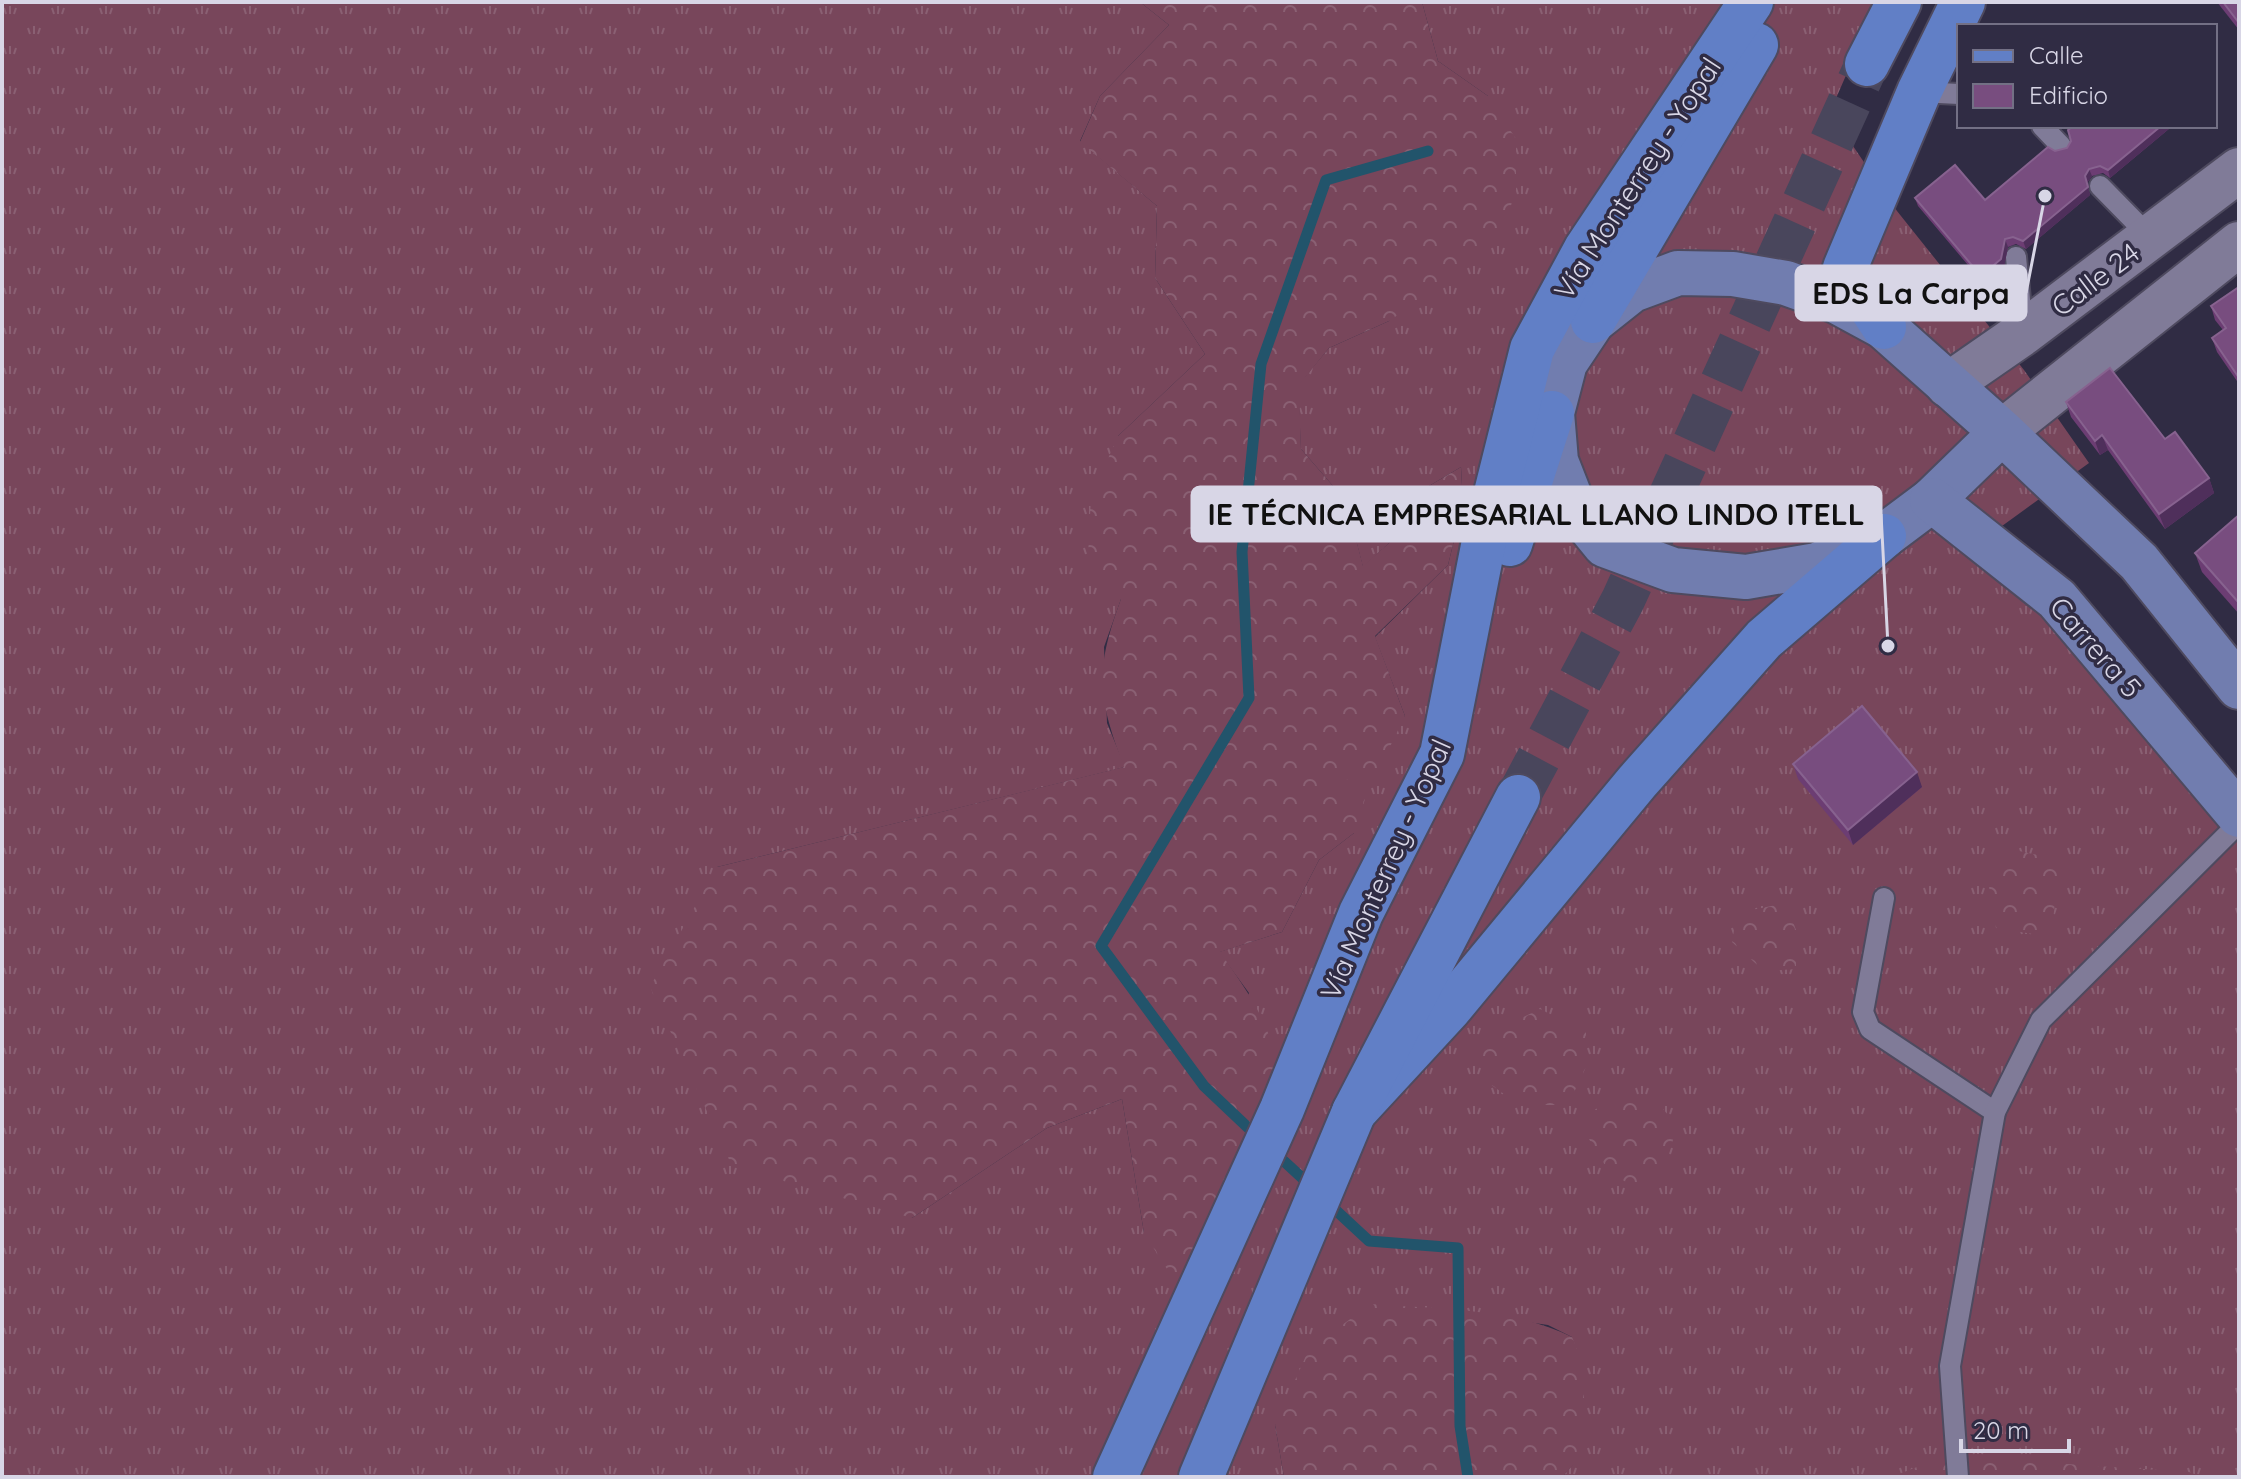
<svg xmlns="http://www.w3.org/2000/svg" width="2241" height="1479" font-family="Quicksand,sans-serif">
<style>
.grass{fill:url(#grass-tufts)}
.forest{fill:url(#forest-crowns)}
.lines{fill:none;stroke-linecap:round;stroke-linejoin:round}
.stream{stroke:#22546b;stroke-width:11}
.primary-tunnel{stroke:#49465c;stroke-width:44;stroke-dasharray:44 22;stroke-linecap:butt}
.service-casing{stroke:#4e4a5f;stroke-width:24}
.tertiary-casing{stroke:#4e4a5f;stroke-width:48}
.secondary-casing{stroke:#4e4a5f;stroke-width:48}
.primary-casing{stroke:#4e4a5f;stroke-width:48}
.service{stroke:#807b98;stroke-width:20}
.tertiary{stroke:#807b98;stroke-width:44}
.secondary{stroke:#717daf;stroke-width:44}
.primary{stroke:#617fc6;stroke-width:44}
.wall{fill:#6c3d73}
.shaded-wall{fill:#4f2f5b}
.building{fill:#784d7f;stroke:#87628f;stroke-width:2}
.labels{text-anchor:middle;dominant-baseline:central;stroke-width:7;stroke-linejoin:round;paint-order:stroke}
.street-label{font-size:28px;fill:#d8d6e6;stroke:#302c44}
.leader{fill:none;stroke:#d8d6e6;stroke-width:3}
.callout-dot{fill:#d8d6e6;stroke:#302c44;stroke-width:3}
.callout{fill:#d8d6e6;stroke:#d8d6e6;stroke-width:3}
.callout-label{font-size:30px;text-anchor:middle;font-weight:bold;fill:#111}
</style>
<defs>
<pattern id="grass-tufts" width="24" height="20" patternUnits="userSpaceOnUse" patternTransform="scale(2)"><rect width="24" height="20" fill="#78465b"/><path d="M3 7l-1-3M5 7V3M7 7l1-3M15 17l-1-3M17 17v-4M19 17l1-3" fill="none" stroke="#8a6073"/></pattern>
<pattern id="forest-crowns" width="20" height="18" patternUnits="userSpaceOnUse" patternTransform="scale(2)"><rect width="20" height="18" fill="#78465b"/><path d="M2 6a3 3 0 1 1 6 0M12 15a3 3 0 1 1 6 0" fill="none" stroke="#8a6073"/></pattern>
</defs>
<rect width="100%" height="100%" fill="#302c44"/>
<polygon class="grass" points="2,2 1140,2 1169,25 1100,96 1080,141 1157,206 1155,278 1205,354 1118,436 1121,599 1104,647 1107,723 1125,767 717,867 912,1218 1047,1128 1122,1099 1144,1233 1249,993 1219,952 1282,932 1319,860 1354,833 1334,784 1405,716 1375,637 1448,565 1463,504 1461,467 1402,502 1389,543 1363,567 1346,501 1301,449 1298,385 1329,348 1389,321 1488,96 1438,61 1422,2 1878,2 1830,112 1897,211 2024,370 2089,463 1973,547 2049,610 2239,839 2239,1477 1562,1477 1575,1462 1572,1337 1548,1325 1454,1311 1275,1425 1284,1477 2,1477"/>
<g class="forest">
<path d="M1140 2H1422L1438 61 1488 96 1516 139V190L1500 239 1446 282 1389 321 1329 348 1299 385 1301 449 1346 501 1363 566 1389 543 1402 502 1461 467 1463 504 1448 565 1375 636 1405 716 1380 767 1335 784 1365 799 1354 833 1319 860 1282 932 1220 952C1241 982 1267 1017 1274 1054 1282 1101 1204 1242 1181 1291L1144 1233 1122 1099 1047 1128 912 1218 732 1166 650 987 717 867 1124 767C1097 696 1095 670 1121 599L1087 575 1091 497 1118 436 1205 354 1155 278 1157 206 1080 142 1100 96 1169 25Z"/>
<polygon points="2010,849 2060,860 2052,928 2033,934 1996,928 1986,869"/>
<polygon points="1786,903 1796,930 1796,969 1764,971 1732,942 1737,913"/>
<polygon points="1540,1009 1586,1032 1586,1067 1568,1105 1519,1105 1482,1078 1480,1053 1509,1024"/>
<polygon points="1611,1099 1654,1099 1678,1126 1664,1165 1642,1189 1611,1175 1578,1121"/>
<path d="M1371 1304C1436 1309 1513 1308 1572 1337L1584 1366V1405L1575 1463 1562 1477H1284L1275 1425 1309 1349Z"/>
<polygon points="2004,1460 2189,1472 2202,1477 1891,1477 1930,1462"/>
</g>
<g class="lines">
<g class="stream">
<polyline points="1260,1139 1204,1086 1101,946 1249,698 1242,552 1261,364 1326,180 1428,151"/>
<polyline points="1273,1151 1313,1188"/>
<polyline points="1328,1203 1369,1241 1458,1248 1460,1426 1468,1477"/>
</g>
<polyline class="primary-tunnel" points="1518,797 1623,600 1867,64"/>
<defs>
<g id="service">
<polyline points="1919,92 1959,94"/>
<polyline points="2042,126 2061,146"/>
<polyline points="2100,186 2150,237"/>
<polyline points="2016,257 2023,332"/>
<polyline points="1884,898 1863,1012 1870,1029 1995,1112"/>
<polyline points="1958,1477 1950,1366 1995,1112 2041,1020 2239,823"/>
</g>
<g id="tertiary">
<polyline points="1948,385 2023,333 2239,170"/>
<polyline points="2002,432 2239,244"/>
</g>
<g id="secondary">
<polyline points="2002,432 1932,500 1884,536 1817,565 1746,577 1673,570 1605,545 1574,507 1556,461 1552,413 1565,363 1593,321 1632,290 1678,273 1733,274 1786,283 1836,301 1884,327 2002,432 2139,562 2239,687"/>
<polyline points="1932,500 2057,599 2239,815"/>
</g>
<g id="primary">
<polyline points="1867,64 1899,2"/>
<polyline points="1593,321 1756,45"/>
<polyline points="1884,327 1845,268 1919,92 1963,2"/>
<polyline points="1510,544 1552,413"/>
<polyline points="1354,1112 1450,1008 1637,782 1764,639 1884,536"/>
<polyline points="1115,1477 1282,1109 1361,913 1442,754 1484,541 1532,349 1586,249 1751,2"/>
<polyline points="1201,1477 1354,1112 1518,797"/>
</g>
</defs>
<use href="#service" class="service-casing"/>
<use href="#tertiary" class="tertiary-casing"/>
<use href="#secondary" class="secondary-casing"/>
<use href="#primary" class="primary-casing"/>
<use href="#service" class="service"/>
<use href="#tertiary" class="tertiary"/>
<use href="#secondary" class="secondary"/>
<use href="#primary" class="primary"/>
</g>
<g class="wall">
<polygon points="2217,2 2239,2 2239,30"/>
<polygon points="2170,128 2110,178 2103,173 2092,176 2087,183 2090,195 2026,249 2016,244 2008,247 2004,267 1984,284 1918,206 1915,198 1985,200 2055,151"/>
<polygon points="2239,287 2239,384 2217,352 2212,338 2223,330 2215,320 2211,306"/>
<polygon points="2066,402 2165,439 2209,478 2214,493 2165,529 2108,450 2100,455 2071,417"/>
<polygon points="2239,515 2239,614 2202,572 2195,553"/>
<polygon points="1793,764 1922,787 1853,845 1798,779"/>
</g>
<g class="shaded-wall">
<polygon points="2161,126 2169,126 2170,128 2110,178 2108,170"/>
<polygon points="2089,169 2092,176 2087,183 2090,195 2026,249 2023,241 2085,176"/>
<polygon points="2005,239 2008,247 2004,267 1984,284 1981,276"/>
<polygon points="2102,435 2108,450 2100,455 2095,441"/>
<polygon points="2209,478 2214,493 2165,529 2159,514"/>
<polygon points="1917,772 1922,787 1853,845 1848,830"/>
</g>
<g class="building">
<polygon points="2223,2 2239,2 2239,23"/>
<polygon points="2073,126 2161,126 2108,170 2100,166 2089,169 2085,176 2088,187 2023,241 2013,237 2005,239 2001,259 1981,276 1915,198 1955,165 1985,200 2048,147 2055,151 2067,148 2071,141 2068,130"/>
<polygon points="2239,287 2239,378 2212,338 2226,328 2211,306"/>
<polygon points="2110,368 2165,439 2175,432 2209,478 2159,514 2102,435 2095,441 2066,402"/>
<polygon points="2239,515 2239,603 2195,553"/>
<polygon points="1862,706 1917,772 1848,830 1793,764"/>
</g>
<g class="labels">
<g class="street-label">
<text transform="translate(1637 178) rotate(-57)">Vía Monterrey - Yopal</text>
<text transform="translate(2095 279) rotate(-37)">Calle 24</text>
<text transform="translate(2096 647) rotate(49)">Carrera 5</text>
<text transform="translate(1385 869) rotate(-66)">Vía Monterrey - Yopal</text>
</g>
</g>
<path class="leader" d="M2045 196L2026 293M1888 646L1881 514"/>
<g class="callout-dot">
<circle cx="2045" cy="196" r="8"/>
<circle cx="1888" cy="646" r="8"/>
</g>
<g class="callout">
<rect x="1796" y="266" width="230" height="54" rx="8"/>
<rect x="1192" y="487" width="689" height="54" rx="8"/>
</g>
<g class="callout-label">
<text x="1911" y="304">EDS La Carpa</text>
<text x="1536" y="525">IE TÉCNICA EMPRESARIAL LLANO LINDO ITELL</text>
</g>
<rect width="2241" height="1479" fill="none" stroke="#d8d6e6" stroke-width="8"/>
<rect x="1957" y="24" width="260" height="104" fill="#302c44" stroke="#737085" stroke-width="2"/>
<rect x="1973" y="50" width="40" height="12" fill="#617fc6" stroke="#737085" stroke-width="2"/>
<text x="2029" y="64" font-size="24" fill="#d8d6e6">Calle</text>
<rect x="1973" y="84" width="40" height="24" fill="#784d7f" stroke="#737085" stroke-width="2"/>
<text x="2029" y="104" font-size="24" fill="#d8d6e6">Edificio</text>
<path d="M1961 1439v12h108v-12" fill="none" stroke="#d8d6e6" stroke-width="4"/>
<text x="1973" y="1439" font-size="24" fill="#d8d6e6" stroke="#302c44" stroke-width="6" paint-order="stroke">20 m</text>
</svg>
